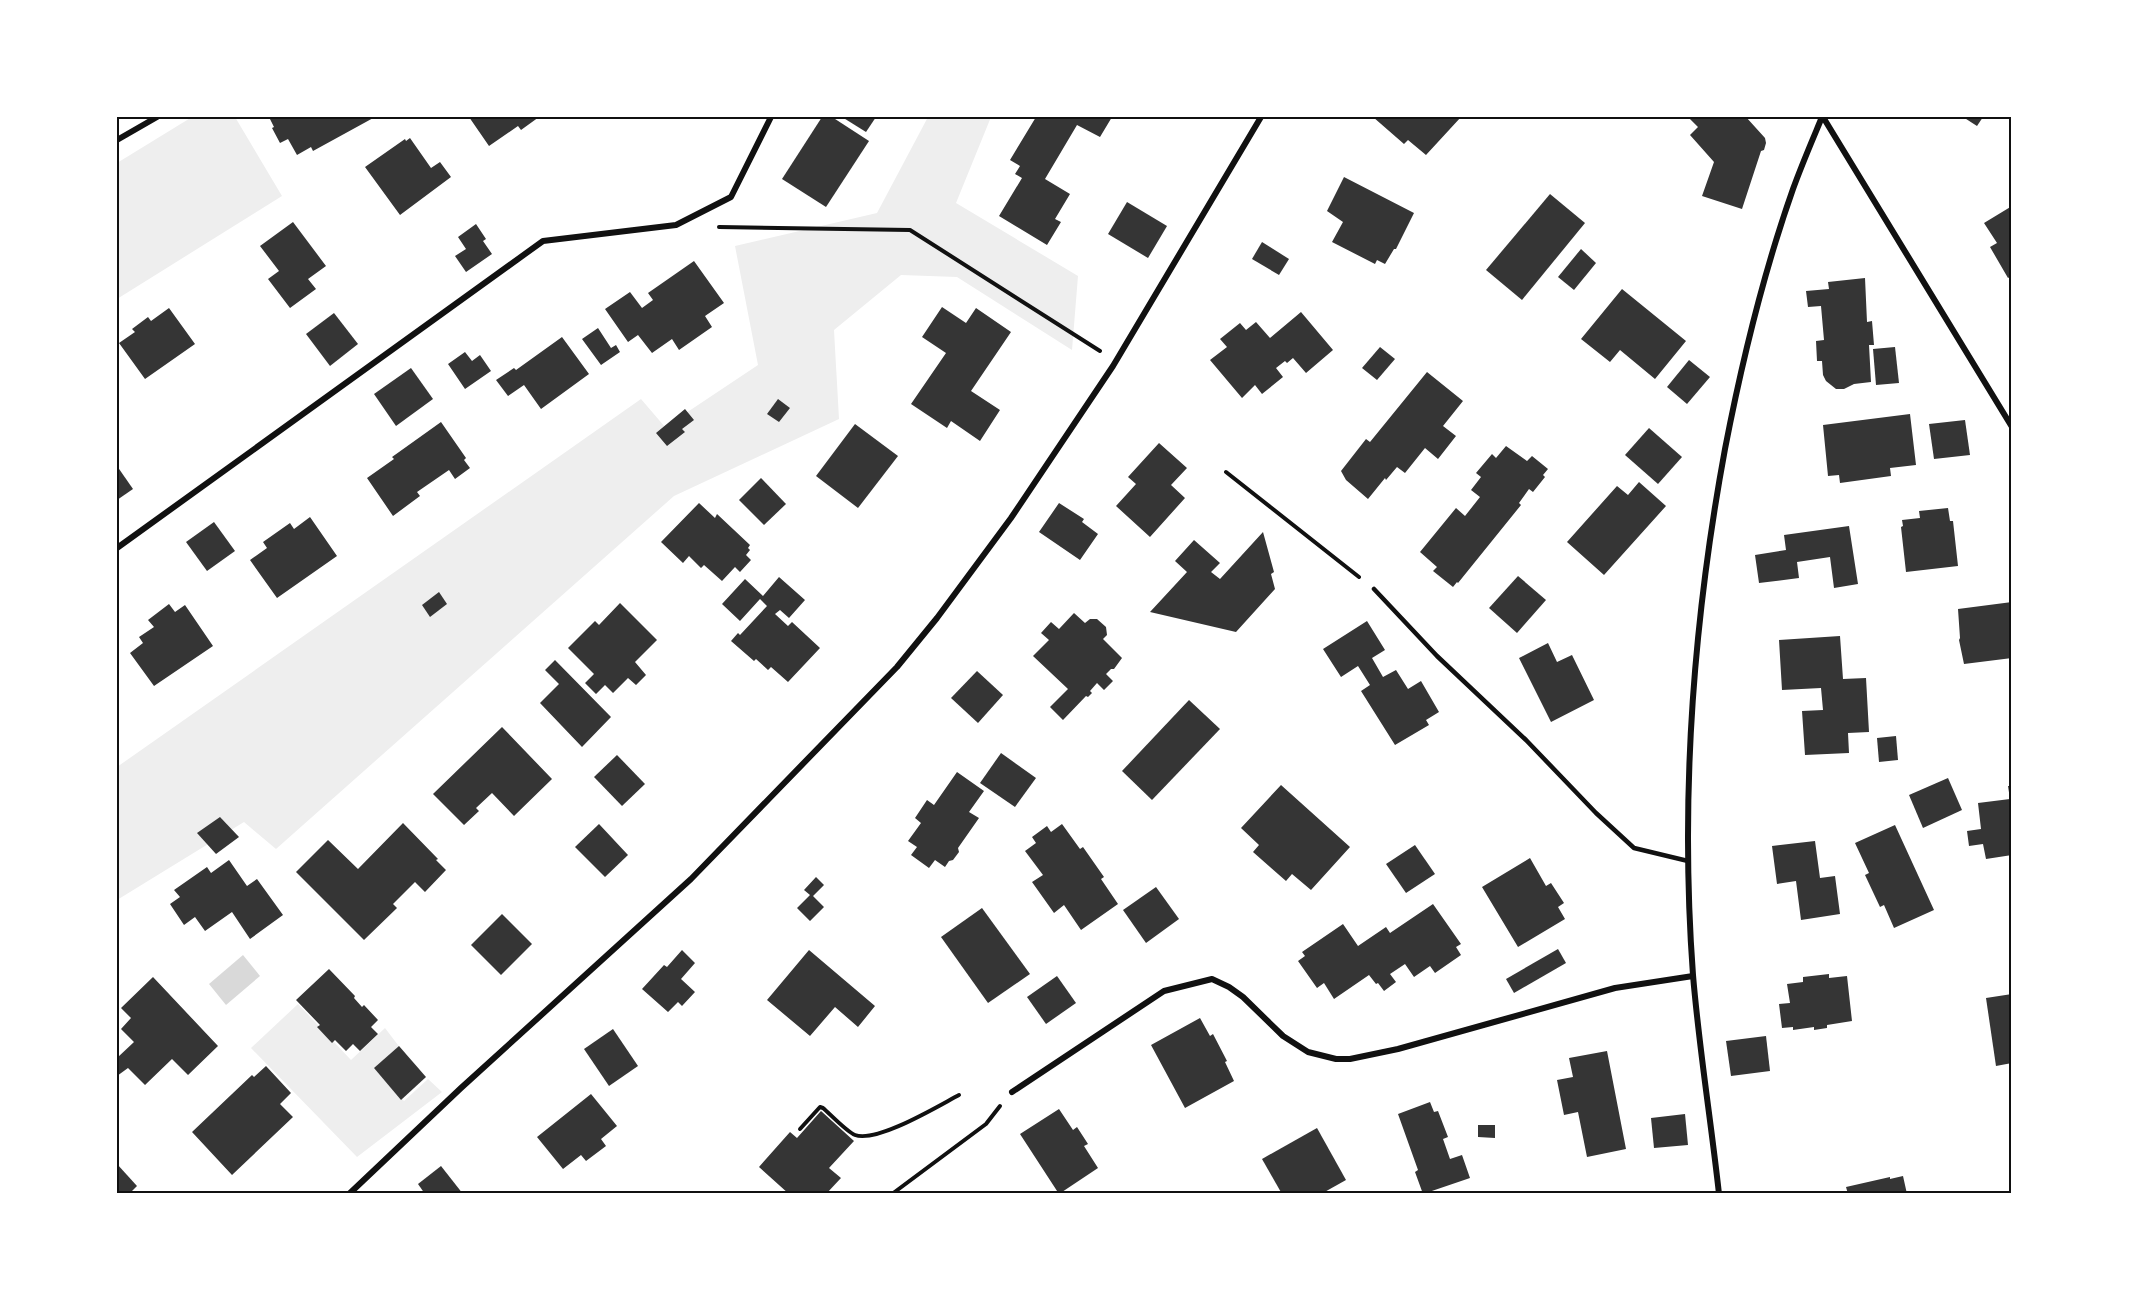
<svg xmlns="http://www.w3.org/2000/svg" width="2129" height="1311" font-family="'Golos Text',sans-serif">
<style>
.green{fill:#eee}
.water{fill:#d9d9d9}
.building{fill:#353535}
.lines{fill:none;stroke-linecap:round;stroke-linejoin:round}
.path{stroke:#111;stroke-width:4}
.service{stroke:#111;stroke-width:4.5}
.minor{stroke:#111;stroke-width:6}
.neatline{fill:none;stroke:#111;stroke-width:2}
</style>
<rect width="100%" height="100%" fill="#fff"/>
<g class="green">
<polygon points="192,117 235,117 282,196 117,299 117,163"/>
<polygon points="928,117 991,117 956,203 1078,276 1072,350 957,277 901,275 834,330 839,419 674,496 276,849 244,822 117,900 117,767 641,399 665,427 758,365 735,246 877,213"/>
<polygon points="298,1004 351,1060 385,1028 401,1049 377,1071 404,1101 428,1079 442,1092 357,1157 251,1048"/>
</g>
<polygon class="water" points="243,955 260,976 226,1005 209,984"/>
<g class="building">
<polygon points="269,117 375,117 313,151 311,147 297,155 288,139 280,143 272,128 274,127"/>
<polygon points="469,117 539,117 521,130 518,126 489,146"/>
<polygon points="822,117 832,117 869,141 826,207 782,179"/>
<polygon points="842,117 876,117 866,132"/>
<polygon points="1036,117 1112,117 1100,137 1077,125 1045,179 1070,194 1055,219 1061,222 1047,245 999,216 1022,178 1015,174 1020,166 1010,160"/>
<polygon points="1373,117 1461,117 1426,155 1408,140 1404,144"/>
<polygon points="1688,117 1746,117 1765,138 1766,143 1764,150 1761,151 1742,209 1702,196 1714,162 1690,135 1698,127"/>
<polygon points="1963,117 1983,117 1977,126"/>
<polygon points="410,138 431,168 440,162 451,177 400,215 365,167 405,139 406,141"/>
<polygon points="1344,177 1414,213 1396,249 1394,249 1385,264 1377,260 1375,264 1332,242 1343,222 1327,211"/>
<polygon points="1550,194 1585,223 1522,300 1486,270"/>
<polygon points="1127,202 1167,226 1148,258 1108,234"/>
<polygon points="2012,206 2012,276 2008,278 1990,247 1997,243 1984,223"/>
<polygon points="293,222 326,266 308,279 316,289 290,308 268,279 279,271 260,246"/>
<polygon points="476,224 486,239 483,241 492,254 466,272 455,256 466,249 458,237"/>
<polygon points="1262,242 1289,259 1279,275 1252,259"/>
<polygon points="1581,249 1596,263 1574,290 1558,277"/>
<polygon points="694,261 724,303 705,316 712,327 679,350 672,339 652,353 638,335 628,342 605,309 630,292 642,308 653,300 648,293"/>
<polygon points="1865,278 1867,322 1872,321 1874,345 1869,345 1871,382 1854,384 1844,389 1836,389 1826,381 1823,375 1822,361 1817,361 1816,341 1824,340 1821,306 1808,307 1806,291 1829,289 1828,282"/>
<polygon points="1622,289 1686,341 1655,379 1620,350 1610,362 1581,339"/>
<polygon points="942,307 966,323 976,308 1011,332 971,391 1000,410 980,441 951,421 947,428 911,404 946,353 922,337"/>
<polygon points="169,308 195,344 145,379 119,343 135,332 132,329 148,317 151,321"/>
<polygon points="1301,312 1333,350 1306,373 1293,358 1287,363 1285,361 1276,368 1283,377 1262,394 1255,385 1242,398 1210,360 1227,347 1220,339 1240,323 1246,330 1256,322 1270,338"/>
<polygon points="334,313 358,344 330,366 306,334"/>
<polygon points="598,328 611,348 616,345 620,352 601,365 582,339"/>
<polygon points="562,337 589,374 541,409 524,385 508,396 496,380 514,368 516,370"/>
<polygon points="1380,347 1395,359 1377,380 1362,368"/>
<polygon points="1895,347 1899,383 1876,385 1873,349"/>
<polygon points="465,352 472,361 480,355 491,371 465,389 448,364"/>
<polygon points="1689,360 1710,377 1687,404 1667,387"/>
<polygon points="411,368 433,399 396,426 374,394"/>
<polygon points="1427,372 1463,401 1443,426 1456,436 1438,459 1425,448 1405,473 1397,467 1386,480 1385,478 1368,499 1346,480 1341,471 1366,439 1370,442"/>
<polygon points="778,399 790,408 779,422 767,414"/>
<polygon points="685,409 694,420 682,429 685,432 667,446 656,433"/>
<polygon points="1910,414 1916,465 1890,468 1891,476 1840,483 1839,475 1828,476 1823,425"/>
<polygon points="1965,420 1970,455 1934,459 1929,424"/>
<polygon points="441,422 466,458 464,460 470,468 455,479 449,470 417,492 420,496 393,516 367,478 394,459 392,457"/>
<polygon points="855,424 898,456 858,508 816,476"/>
<polygon points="1649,428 1682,457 1658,484 1625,455"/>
<polygon points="1159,443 1187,468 1171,485 1185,498 1150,537 1116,506 1136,484 1128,477"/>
<polygon points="1506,446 1527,461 1532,456 1548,469 1543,475 1545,477 1533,492 1529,489 1519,503 1521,505 1458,583 1457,582 1453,587 1433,571 1437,567 1420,552 1456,508 1465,516 1480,497 1471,490 1481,477 1476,473 1492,454 1496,458"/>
<polygon points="117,466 133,489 117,500"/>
<polygon points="761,478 786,504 764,525 739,500"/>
<polygon points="1639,482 1666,506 1604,575 1567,542 1617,486 1628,495"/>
<polygon points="699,503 715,518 717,514 750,545 748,548 750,550 746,555 751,560 740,572 735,567 722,581 704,565 701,568 689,556 683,563 661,542"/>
<polygon points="1059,503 1084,519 1082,522 1098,534 1080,560 1039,532"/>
<polygon points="1948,508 1950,521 1953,521 1958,566 1906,572 1901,527 1903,526 1902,520 1920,518 1919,511"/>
<polygon points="310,517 337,556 277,598 250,560 267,548 263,542 290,523 294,529"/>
<polygon points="214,522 235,551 207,571 186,542"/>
<polygon points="1849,526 1858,584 1834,588 1830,557 1797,562 1799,578 1759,583 1755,555 1786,550 1784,535"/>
<polygon points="1263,532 1274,572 1271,574 1275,589 1236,632 1150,612 1187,572 1175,561 1194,540 1220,563 1211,572 1220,579"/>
<polygon points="1518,576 1546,600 1517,633 1489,608"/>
<polygon points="779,577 805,600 789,618 780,610 775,614 788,626 792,622 820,648 788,682 771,667 768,670 756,659 754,661 731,641 738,633 740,635 767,606 760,599 740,621 722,604 745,579 763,596"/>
<polygon points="439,592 447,604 430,617 422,605"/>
<polygon points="2012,602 2012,658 1964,664 1959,640 1960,638 1958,609"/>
<polygon points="620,603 657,640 635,662 646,675 636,685 628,678 613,693 605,685 596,694 585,683 594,674 568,648 595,621 599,625"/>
<polygon points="169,604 175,612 185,605 213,646 154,686 130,653 143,643 139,637 154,627 148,620"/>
<polygon points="1074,613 1085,623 1090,619 1097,619 1106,627 1107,635 1103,639 1122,658 1114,669 1111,669 1106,674 1113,681 1104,690 1097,683 1090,691 1092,693 1088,697 1086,696 1063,720 1050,707 1068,689 1033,656 1049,640 1041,633 1051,622 1059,629"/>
<polygon points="1367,621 1385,650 1372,658 1383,677 1396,670 1408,689 1421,681 1439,712 1426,720 1429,725 1395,745 1361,691 1370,685 1358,666 1341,677 1323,649"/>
<polygon points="1840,636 1843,679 1866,678 1869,732 1848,733 1849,753 1805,755 1802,711 1823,710 1821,688 1782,690 1779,640"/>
<polygon points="1548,643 1557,662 1572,655 1594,700 1551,722 1519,658"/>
<polygon points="555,660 611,717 582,747 540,703 559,684 545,670"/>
<polygon points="977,671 1003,695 978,723 951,698"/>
<polygon points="1189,700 1220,729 1152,800 1122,771"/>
<polygon points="502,727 552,779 514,816 492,793 476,808 479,811 464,825 433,794"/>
<polygon points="1896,736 1898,760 1879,762 1877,738"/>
<polygon points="1001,753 1036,778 1015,807 980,783"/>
<polygon points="617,755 645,784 622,806 594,777"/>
<polygon points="957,772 984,791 969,812 979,818 958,848 959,852 953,860 949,861 945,867 935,860 929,868 911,855 917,847 908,841 921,823 915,818 927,800 934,805"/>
<polygon points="1948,778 1962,810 1923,828 1909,795"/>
<polygon points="1281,785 1350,847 1311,890 1292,874 1286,881 1253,852 1259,845 1241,828"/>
<polygon points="2008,786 2012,786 2012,855 1986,859 1983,844 1969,846 1967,831 1981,829 1978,803 2010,799"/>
<polygon points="220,817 239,837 216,854 197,833"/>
<polygon points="403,823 438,859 436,860 446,870 425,892 415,882 393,904 397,908 364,940 296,872 328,840 358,869"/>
<polygon points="599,824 628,855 605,877 575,847"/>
<polygon points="1062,824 1080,849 1083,847 1104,877 1101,879 1118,904 1081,930 1064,905 1054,913 1032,882 1043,875 1025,851 1036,843 1032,837 1047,826 1051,832"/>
<polygon points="1895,825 1934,910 1894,928 1884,905 1880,907 1865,875 1869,873 1855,843"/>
<polygon points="1815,841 1820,878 1835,876 1840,914 1801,920 1796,881 1777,884 1772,846"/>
<polygon points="1415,845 1435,874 1406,893 1386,864"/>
<polygon points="1530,858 1546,886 1551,883 1564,903 1558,907 1565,919 1518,947 1482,887"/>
<polygon points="229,860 247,886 257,879 283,915 250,939 232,912 205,931 195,917 184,925 170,904 180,897 174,890 207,867 211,873"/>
<polygon points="816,877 824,885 813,896 824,907 810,921 797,908 810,895 804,890"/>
<polygon points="1156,887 1179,919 1146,943 1123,910"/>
<polygon points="1433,904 1461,944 1456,947 1461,955 1435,973 1430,966 1414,977 1405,964 1390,974 1396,982 1384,991 1378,983 1376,984 1369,975 1334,999 1324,983 1317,988 1298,961 1305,956 1302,952 1343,924 1358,946 1386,927 1390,933"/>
<polygon points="982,908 1030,974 988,1003 941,937"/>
<polygon points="502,914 532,944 501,975 471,945"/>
<polygon points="1558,949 1566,963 1514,993 1506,979"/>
<polygon points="682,950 695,963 681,979 695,992 682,1006 678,1002 668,1012 642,989 664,965 667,967"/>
<polygon points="809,950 875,1006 858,1027 835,1007 810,1036 767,1000"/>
<polygon points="329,969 355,996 354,998 362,1007 364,1005 378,1020 371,1027 378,1034 360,1051 353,1044 346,1051 335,1040 332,1043 317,1027 320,1025 296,1000"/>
<polygon points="1829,974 1829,978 1847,976 1852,1021 1827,1025 1827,1028 1814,1030 1814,1027 1793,1030 1793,1027 1782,1028 1779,1004 1790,1003 1787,984 1803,982 1803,977"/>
<polygon points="1057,976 1076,1003 1046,1024 1027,997"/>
<polygon points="153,977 218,1046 188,1075 172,1059 145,1085 128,1068 117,1076 117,1058 134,1042 121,1029 131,1018 121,1008"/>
<polygon points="2012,994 2012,1063 1996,1066 1986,998"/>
<polygon points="1200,1018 1210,1036 1213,1034 1227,1061 1225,1062 1234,1081 1185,1108 1151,1045"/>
<polygon points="613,1029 638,1066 609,1086 584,1049"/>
<polygon points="1766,1036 1770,1071 1731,1076 1726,1041"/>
<polygon points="399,1046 426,1077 401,1100 374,1068"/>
<polygon points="1607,1051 1626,1149 1587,1157 1578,1112 1564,1115 1557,1080 1573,1077 1569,1058"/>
<polygon points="266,1066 291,1093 280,1104 293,1117 232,1175 192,1132 252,1075 254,1077"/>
<polygon points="591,1094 617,1126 601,1139 606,1146 586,1161 581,1155 563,1169 537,1137"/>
<polygon points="1430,1102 1434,1112 1438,1111 1448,1137 1443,1139 1450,1159 1462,1155 1470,1178 1423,1194 1415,1172 1418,1170 1398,1114"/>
<polygon points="1059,1109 1073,1130 1077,1127 1088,1144 1084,1146 1098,1168 1059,1194 1020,1134"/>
<polygon points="821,1111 854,1141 829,1168 841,1178 826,1194 789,1194 759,1167 790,1132 797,1138"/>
<polygon points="1685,1114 1688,1145 1654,1148 1651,1118"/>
<polygon points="1478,1125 1495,1125 1495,1138 1478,1137"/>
<polygon points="1317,1128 1346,1180 1321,1194 1282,1194 1262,1159"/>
<polygon points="117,1164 137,1186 129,1194 117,1194"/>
<polygon points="441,1166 463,1194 425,1194 418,1184"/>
<polygon points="1903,1176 1907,1194 1848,1194 1846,1187 1890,1177 1890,1179"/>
</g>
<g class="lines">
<g class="path">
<polyline points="719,227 910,230 1100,351"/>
<polyline points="1226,472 1359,577"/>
<path d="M800 1129 820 1107 823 1108C830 1114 847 1132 855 1135 877 1143 938 1106 959 1095"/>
<polyline points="892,1194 986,1124 1000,1106"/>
</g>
<polyline class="service" points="1374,589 1437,656 1526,740 1596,813 1634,848 1688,861"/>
<g class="minor">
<polyline points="1823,117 2012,427"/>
<polyline points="117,140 157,117"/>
<polyline points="117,548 543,241 676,225 731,197 771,117"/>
<polyline points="1012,1092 1164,991 1212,979 1229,987 1243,997 1283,1036 1308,1052 1336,1059 1350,1059 1398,1049 1615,988 1693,976"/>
<polyline points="349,1194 461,1088 691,879 897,667 937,618 1011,518 1113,366 1261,117"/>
<path d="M1719 1194C1711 1121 1699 1048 1693 975 1680 799 1693 622 1725 449 1742 361 1763 274 1793 189 1802 164 1812 141 1822 117"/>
</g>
</g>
<rect width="2129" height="1311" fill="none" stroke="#ffffff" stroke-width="237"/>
<rect x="118" y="118" width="1892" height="1074" class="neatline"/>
</svg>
